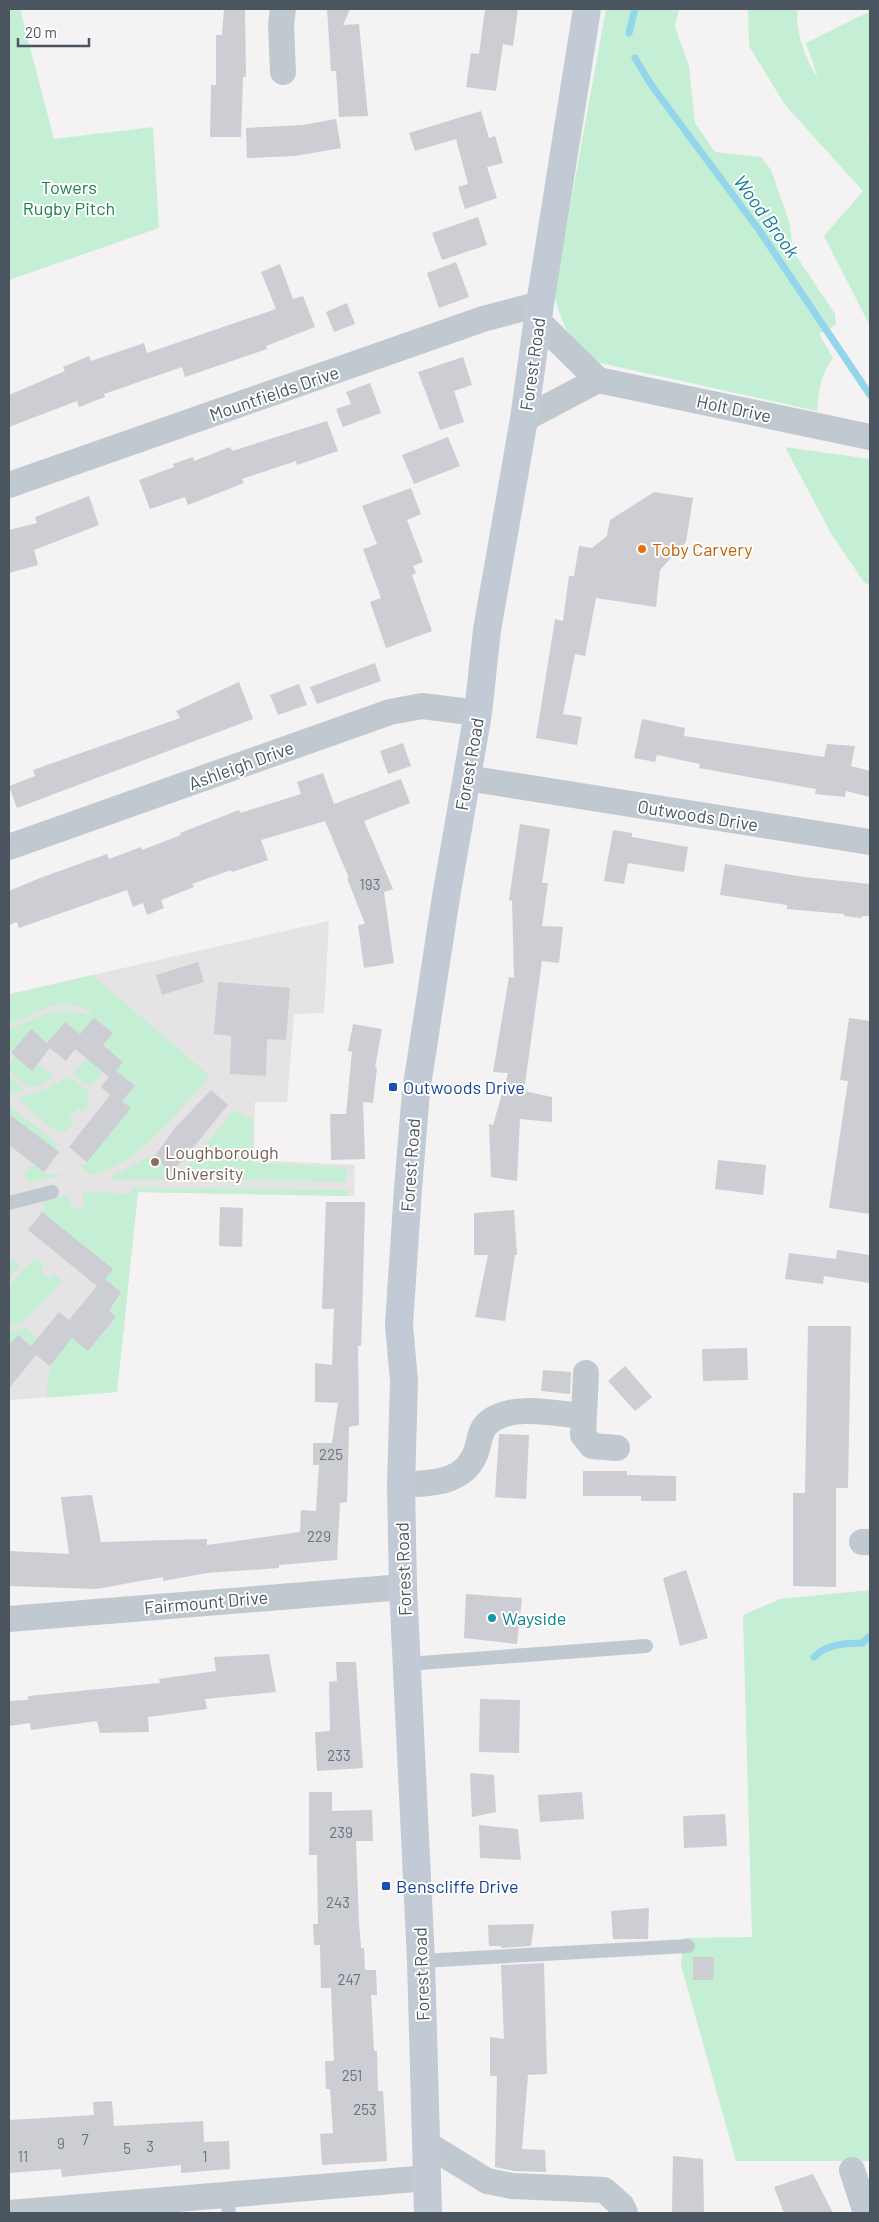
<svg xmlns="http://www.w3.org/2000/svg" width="879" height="2222" font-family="Barlow,sans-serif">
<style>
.education{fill:#e5e3e4}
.green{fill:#c4efd5}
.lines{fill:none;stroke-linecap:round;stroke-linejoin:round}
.stream{stroke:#93d5ea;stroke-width:7}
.building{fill:#ccced4}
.lane{stroke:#c1c9d0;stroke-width:14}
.street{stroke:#c1c9d0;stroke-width:26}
.secondary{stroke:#c1cad5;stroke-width:28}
.food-dot{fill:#e8710a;stroke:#fff;stroke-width:2}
.transit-dot{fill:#1a4fb4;stroke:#fff;stroke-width:2}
.education-dot{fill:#8d6e63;stroke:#fff;stroke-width:2}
.culture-dot{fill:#0f9aa8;stroke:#fff;stroke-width:2}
.labels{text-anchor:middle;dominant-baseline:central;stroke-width:4;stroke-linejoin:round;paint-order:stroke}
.number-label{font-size:15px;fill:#6a737c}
.park-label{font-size:18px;fill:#1b8050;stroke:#fff}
.street-label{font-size:18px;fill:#4a555f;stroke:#fff}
.food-label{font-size:18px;fill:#c56008;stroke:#fff;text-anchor:start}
.transit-label{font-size:18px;fill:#164399;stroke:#fff;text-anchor:start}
.education-label{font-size:18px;fill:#785e54;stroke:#fff;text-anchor:start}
.culture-label{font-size:18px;fill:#0d838f;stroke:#fff;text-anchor:start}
.water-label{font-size:19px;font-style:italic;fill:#127b9c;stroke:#fff}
</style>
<rect width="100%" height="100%" fill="#f4f2f2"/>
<polygon class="education" points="329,921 324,1013 294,1014 287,1102 255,1102 254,1160 355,1165 354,1196 138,1192 117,1392 9,1400 9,994"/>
<g class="green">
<polygon points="9,9 20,9 54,139 153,127 159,228 9,280"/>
<path d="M606 9H679L675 27 689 66 695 123 715 152 761 157 771 170 790 224 793 251 835 314 836 325 819 334 833 358C820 375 819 391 817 411L600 363C569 339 565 333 554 295Z"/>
<path d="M748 9H798C794 29 806 61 818 78L806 43 870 11V143L866 140 870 144V326L824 236 863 191 785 105 749 46Z"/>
<polygon points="785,447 870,459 870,586 864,582 832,535"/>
<path d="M92 975 210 1076C178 1110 137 1167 90 1175L82 1167 131 1108 124 1102 134 1086 116 1071 123 1061 103 1045 113 1033 94 1018 80 1034 65 1022 47 1043 31 1030 12 1052 9 1049V1029C43 1017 50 1004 89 1015L91 1012C57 994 40 1013 9 1024V995Z"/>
<polygon points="94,1047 91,1062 103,1072 91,1087 73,1074"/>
<polygon points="15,1057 32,1070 37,1064 54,1077 41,1085 28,1087 9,1071 9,1061 11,1063"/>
<polygon points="9,1076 25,1090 9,1094"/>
<polygon points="69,1077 89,1092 88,1106 83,1112 77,1108 69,1119 74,1123 63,1133 50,1127 17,1098 48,1088"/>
<polygon points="9,1105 55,1142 57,1151 9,1114"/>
<polygon points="234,1110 253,1119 253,1163 347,1167 346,1182 177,1179"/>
<polygon points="154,1157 172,1173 170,1180 109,1180 112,1176 145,1159"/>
<polygon points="34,1164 46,1174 65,1175 29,1182 24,1174"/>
<polygon points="133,1187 348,1190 347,1196 138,1192 117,1392 46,1398 50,1366 72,1338 89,1351 116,1318 109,1311 121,1292 105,1279 113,1269 42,1212 45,1201 68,1195 72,1209 85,1206 82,1191 130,1194"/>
<polygon points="35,1257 44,1265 41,1272 50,1278 54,1274 63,1282 21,1324 9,1327 9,1286"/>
<polygon points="12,1259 20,1265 9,1278 9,1263"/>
<polygon points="26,1328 37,1339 31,1346 18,1335 9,1345 9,1332"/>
<polygon points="870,1590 870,2161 736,2161 681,1965 683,1938 752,1937 743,1615 780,1599"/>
</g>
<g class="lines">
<g class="stream">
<polyline points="629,33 635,9"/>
<polyline points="635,58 652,86 759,230 870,395"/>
<path d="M814 1657C827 1644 845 1643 862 1643L870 1636"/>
</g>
</g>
<g class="building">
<polygon points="224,9 245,9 246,77 243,77 241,137 210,137 211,85 216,85 216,35 222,35"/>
<polygon points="327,9 350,9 343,25 359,24 368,116 339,117 336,71 331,71"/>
<polygon points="485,9 518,9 513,46 503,44 496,91 466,87 471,53 479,54"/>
<polygon points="481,111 489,138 495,136 503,163 487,167 497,198 465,209 458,187 468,184 456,139 415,151 409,133"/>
<polygon points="336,119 341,148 295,156 247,158 246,128 303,125"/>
<polygon points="478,217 487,245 442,260 432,233"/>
<polygon points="456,262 469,297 439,308 427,273"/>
<polygon points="280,264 293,299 303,296 315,327 266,346 267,349 185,377 182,367 104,394 105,397 79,407 77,401 9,427 9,395 65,371 63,367 89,356 91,361 144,343 147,353 276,309 261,272"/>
<polygon points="347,303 355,324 334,332 326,312"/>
<polygon points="463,357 472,385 454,391 464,422 440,430 418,372"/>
<polygon points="370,383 381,413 343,427 336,409 351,404 346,392"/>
<polygon points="327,421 338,451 297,465 296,461 242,479 244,483 188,505 185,497 150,509 139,480 174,467 173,464 193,457 194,461 230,447 232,451"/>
<polygon points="448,437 460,466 414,484 402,455"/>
<polygon points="411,488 421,514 407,520 423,562 413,566 416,573 412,575 432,631 386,648 370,602 381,598 363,549 377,544 362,506"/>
<polygon points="654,492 693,498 686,542 660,570 656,607 596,598 585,656 575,654 563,714 582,717 577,745 536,738 555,619 563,621 569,576 574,576 579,546 592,548 607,536 610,520"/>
<polygon points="89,496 99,525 34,550 38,565 9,573 9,530 37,523 35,517"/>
<polygon points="375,663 381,681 317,704 310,687"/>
<polygon points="239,682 253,719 17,808 9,786 35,776 33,770 180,718 176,711"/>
<polygon points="299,684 307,705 278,715 270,695"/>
<polygon points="642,719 685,728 684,736 824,757 827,744 855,746 851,766 870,771 870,797 846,791 845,797 815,794 816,789 699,768 700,764 657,755 655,762 634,758"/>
<polygon points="403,743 411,766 388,774 380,751"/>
<polygon points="323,773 334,804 401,779 410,803 364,821 393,889 384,892 394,963 364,968 358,925 365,924 347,878 349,878 325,821 261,840 268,860 232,872 231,870 192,884 194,887 161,900 164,908 147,915 143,903 133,907 127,890 19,928 17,922 9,925 9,891 40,878 107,854 109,859 141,847 142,850 181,835 180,833 239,810 240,813 301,794 297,782"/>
<polygon points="520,824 550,829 542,883 548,883 542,926 563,927 559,963 542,961 524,1091 552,1097 552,1122 520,1119 517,1181 491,1177 489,1124 493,1125 508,1073 493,1072 509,977 514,978 512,901 509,900"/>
<polygon points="613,830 632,833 632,837 688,847 684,872 628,863 624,884 604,881"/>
<polygon points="725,864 804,877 870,884 870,916 862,916 862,918 844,916 844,914 787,909 787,905 720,895"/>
<polygon points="198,962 204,982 162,995 156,975"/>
<polygon points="218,982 290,988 286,1040 267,1039 266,1076 230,1074 231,1036 214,1034"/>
<polygon points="94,1018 113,1033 103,1045 123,1062 116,1071 135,1086 122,1101 131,1108 87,1162 69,1147 110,1095 101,1087 109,1077 75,1049 66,1061 50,1048 32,1071 11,1053 31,1029 47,1043 65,1022 80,1034"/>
<polygon points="849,1018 870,1021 870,1214 829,1208 848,1081 840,1080"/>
<polygon points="353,1024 382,1029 375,1067 377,1068 373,1103 363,1102 365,1159 331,1160 330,1114 346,1114 352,1052 348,1051"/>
<polygon points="211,1090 228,1105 172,1173 154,1157 175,1128"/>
<polygon points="9,1114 59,1152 44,1172 9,1145"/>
<polygon points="718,1160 766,1165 763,1195 715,1189"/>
<polygon points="326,1202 365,1202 362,1320 361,1346 358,1346 359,1425 349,1427 347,1502 340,1503 337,1560 279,1565 279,1568 207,1573 163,1581 163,1577 96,1589 9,1586 9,1551 69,1554 61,1497 92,1495 101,1542 207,1539 207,1545 300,1532 301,1510 316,1511 319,1465 313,1465 313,1443 332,1443 338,1403 315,1402 315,1363 332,1365 334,1309 322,1309"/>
<polygon points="220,1207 243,1208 242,1247 219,1246"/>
<polygon points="514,1210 517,1255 515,1255 505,1321 475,1317 488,1255 474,1255 474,1213"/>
<polygon points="42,1212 113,1269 105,1279 121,1292 109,1311 116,1317 88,1351 72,1338 50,1366 36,1355 9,1388 9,1345 18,1335 31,1346 59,1312 69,1320 97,1286 28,1230"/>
<polygon points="837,1250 870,1255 870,1283 824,1276 823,1284 785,1279 789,1253 836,1259"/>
<polygon points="808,1326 851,1326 848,1488 836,1488 836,1587 793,1586 793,1493 805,1493"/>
<polygon points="747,1348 748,1380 703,1381 702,1349"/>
<polygon points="625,1366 652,1397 635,1411 608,1381"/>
<polygon points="543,1370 571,1372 570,1394 541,1391"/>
<polygon points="499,1434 529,1435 526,1499 495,1497"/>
<polygon points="583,1471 627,1471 627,1475 676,1476 676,1501 641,1501 641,1496 583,1496"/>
<polygon points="686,1570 708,1638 680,1646 663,1578"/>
<polygon points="466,1594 522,1598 517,1644 464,1638"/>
<polygon points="269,1654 276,1692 205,1699 207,1709 148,1717 149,1732 100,1733 97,1721 31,1730 30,1723 9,1726 9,1701 28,1700 28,1696 160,1683 159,1679 216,1671 214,1657"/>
<polygon points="336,1662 356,1662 363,1768 317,1771 315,1732 330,1731 329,1682 337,1681"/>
<polygon points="480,1699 520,1700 519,1753 479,1752"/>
<polygon points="470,1773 494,1775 496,1812 472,1817"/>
<polygon points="309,1792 332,1792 332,1811 372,1810 373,1841 356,1841 359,1923 361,1948 364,1948 365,1970 376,1970 377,1995 371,1995 374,2051 377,2051 378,2091 383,2091 387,2161 322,2165 320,2134 333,2133 330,2089 326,2089 325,2061 334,2061 331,1988 321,1988 320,1945 314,1945 313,1924 318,1924 317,1855 309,1855"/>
<polygon points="582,1792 584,1819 540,1822 538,1795"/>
<polygon points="725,1814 727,1846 684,1848 683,1816"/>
<polygon points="479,1825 518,1829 521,1860 480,1858"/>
<polygon points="649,1908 648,1939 613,1939 611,1911"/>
<polygon points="534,1924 531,1946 501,1948 501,1946 489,1946 488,1925"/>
<polygon points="693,1957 714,1957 713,1980 693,1980"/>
<polygon points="544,1963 547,2074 528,2075 522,2149 545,2150 546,2172 514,2171 495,2167 497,2076 490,2076 490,2037 504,2039 501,1965"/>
<polygon points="112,2101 114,2126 203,2121 204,2142 229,2141 230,2169 181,2173 181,2165 62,2177 61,2169 9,2173 9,2120 94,2115 93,2102"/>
<polygon points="673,2156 703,2159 704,2213 672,2213"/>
<polygon points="813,2174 833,2213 784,2213 774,2187"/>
</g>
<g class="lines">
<g class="lane">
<polyline points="9,1203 52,1192"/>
<polyline points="407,1664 646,1646"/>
<polyline points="421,1961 688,1946"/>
<polyline points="227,2196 229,2213"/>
</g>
<g class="street">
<polyline points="283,72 281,25 283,9"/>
<polyline points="598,380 870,437"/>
<polyline points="524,419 598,380 538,321"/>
<polyline points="9,485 483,319 540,304"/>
<polyline points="467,778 870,842"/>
<polyline points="9,847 390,712 422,706 478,713"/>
<polyline points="586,1373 583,1435 592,1446 617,1448"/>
<path d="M401 1485C431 1483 467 1484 477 1449 480 1439 480 1429 489 1422 513 1403 555 1414 583 1416"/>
<polyline points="862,1542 870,1542"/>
<polyline points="9,1619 403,1587"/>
<polyline points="427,2144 487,2181 512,2186 604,2190 622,2206 625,2213"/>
<polyline points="852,2170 866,2213"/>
<polyline points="9,2213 428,2178"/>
</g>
<polyline class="secondary" points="428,2213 421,1961 403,1587 401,1485 404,1381 399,1325 408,1189 416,1092 446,897 478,713 487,630 524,419 540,304 587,9"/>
</g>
<circle class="food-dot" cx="642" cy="549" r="5"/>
<g class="transit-dot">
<rect x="388" y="1082" width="10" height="10" rx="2.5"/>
<rect x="381" y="1881" width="10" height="10" rx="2.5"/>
</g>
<circle class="education-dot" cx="155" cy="1162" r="5"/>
<circle class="culture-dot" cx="492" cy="1618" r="5"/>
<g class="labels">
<g class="number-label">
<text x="370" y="884">193</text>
<text x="331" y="1454">225</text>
<text x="319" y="1536">229</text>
<text x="339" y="1755">233</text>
<text x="341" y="1832">239</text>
<text x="338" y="1902">243</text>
<text x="349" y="1979">247</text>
<text x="352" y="2075">251</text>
<text x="365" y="2109">253</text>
<text x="85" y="2139">7</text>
<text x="61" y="2143">9</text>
<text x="150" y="2146">3</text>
<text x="127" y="2148">5</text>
<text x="23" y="2156">11</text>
<text x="205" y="2156">1</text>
</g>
<g class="park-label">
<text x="69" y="187">Towers<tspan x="69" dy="21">Rugby Pitch</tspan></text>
</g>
<g class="street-label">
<text transform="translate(532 364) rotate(-82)">Forest Road</text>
<text transform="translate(274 393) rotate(-19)">Mountfields Drive</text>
<text transform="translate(734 408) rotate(12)">Holt Drive</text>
<text transform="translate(469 764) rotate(-80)">Forest Road</text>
<text transform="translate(241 765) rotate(-20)">Ashleigh Drive</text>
<text transform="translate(698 815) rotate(9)">Outwoods Drive</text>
<text transform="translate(410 1165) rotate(-86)">Forest Road</text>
<text transform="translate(403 1569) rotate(-92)">Forest Road</text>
<text transform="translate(206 1602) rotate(-5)">Fairmount Drive</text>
<text transform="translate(421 1974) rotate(-92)">Forest Road</text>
</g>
<g class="food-label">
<text x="652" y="549">Toby Carvery</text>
</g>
<g class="transit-label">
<text x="403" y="1087">Outwoods Drive</text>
<text x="396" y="1886">Benscliffe Drive</text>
</g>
<g class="education-label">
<text x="165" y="1152">Loughborough<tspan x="165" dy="21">University</tspan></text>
</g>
<g class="culture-label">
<text x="502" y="1618">Wayside</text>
</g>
<g class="water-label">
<text transform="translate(767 216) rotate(54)">Wood Brook</text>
</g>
</g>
<rect width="879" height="2222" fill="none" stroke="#4a555f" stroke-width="20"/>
<path d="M18 38v8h71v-8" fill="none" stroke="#4a555f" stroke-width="2.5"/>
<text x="25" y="38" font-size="15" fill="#4a555f" stroke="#ffffff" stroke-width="4" paint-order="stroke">20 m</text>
</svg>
